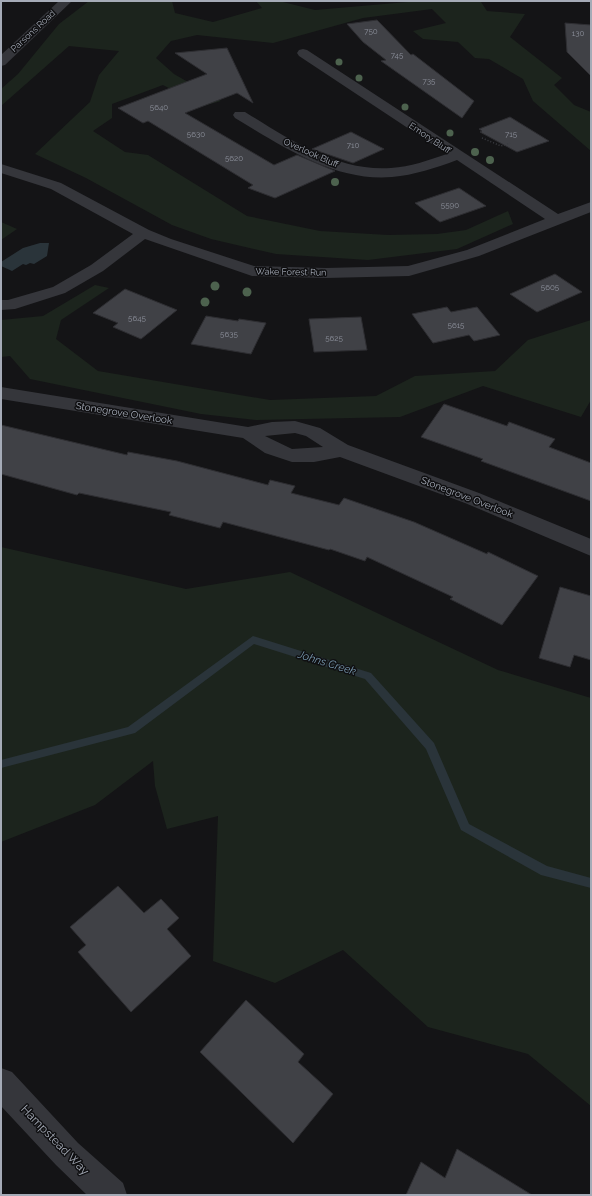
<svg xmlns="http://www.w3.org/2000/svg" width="592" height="1196" font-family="Raleway,sans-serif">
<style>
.green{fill:#1c241d}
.water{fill:#2a343a}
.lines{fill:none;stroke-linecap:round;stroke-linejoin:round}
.stream{fill:#2a343a;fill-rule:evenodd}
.building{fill:#404146;stroke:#2e2e32}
.path{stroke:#3b3d42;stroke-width:1.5;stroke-dasharray:1 2;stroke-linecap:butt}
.minor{fill:#35363b;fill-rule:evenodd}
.tree{fill:#4d624e}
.labels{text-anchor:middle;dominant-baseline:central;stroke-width:3;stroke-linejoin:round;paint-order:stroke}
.number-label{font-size:8px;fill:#8c909b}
.far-street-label{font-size:9px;fill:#a5abb7;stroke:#0f0f11}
.street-label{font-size:10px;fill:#a5abb7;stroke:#0f0f11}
.water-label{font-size:11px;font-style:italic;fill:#7b9cb3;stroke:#0f0f11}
.near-street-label{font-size:12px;fill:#a5abb7;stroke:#0f0f11}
</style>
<rect width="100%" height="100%" fill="#141416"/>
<g class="green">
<polygon points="89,1 172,1 175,13 213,22 262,8 256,1 279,1 315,10 419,1 485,1 481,2 487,11 525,14 510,37 562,78 554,85 574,105 591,112 591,151 533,101 523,79 489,59 475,58 458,42 423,39 413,31 446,23 432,9 363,18 273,43 197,35 171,41 156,58 174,74 221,101 203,106 163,85 112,104 112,118 93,131 125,152 148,155 247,216 320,231 388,235 437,234 466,230 508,211 513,224 457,249 368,260 276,254 211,239 172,225 86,178 35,154 90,102 99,75 119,51 69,46 1,106 1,89 18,74 59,24"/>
<polygon points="1,222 17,229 1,240"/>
<polygon points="95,285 109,288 61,320 56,339 98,371 270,400 376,396 415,376 495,371 528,340 591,320 591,400 581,417 483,386 400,417 256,420 201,414 30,379 10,356 1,357 1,320 43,316"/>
<polygon points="1,547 186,589 290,572 498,670 591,698 591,1106 528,1054 428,1027 343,950 275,983 213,961 218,816 167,829 155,786 153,761 95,805 1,842"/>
</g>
<polygon class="water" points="40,243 49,243 47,256 34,264 30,263 26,265 23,264 12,271 1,266 1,262 23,248"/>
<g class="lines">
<polygon class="stream" points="253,636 371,673 434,743 469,824 547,866 591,878 591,888 541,875 461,830 426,749 365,679 254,644 135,733 1,768 1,760 128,727"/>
</g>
<g class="building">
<polygon points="377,20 411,55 413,54 474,101 462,118 381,61 386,60 363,42 347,24"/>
<polygon points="565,23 591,25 591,76 567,52"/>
<polygon points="227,48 253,103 237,93 185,113 274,165 297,155 335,171 275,198 248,188 253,185 148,121 143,123 118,108 207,74 175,53"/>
<polygon points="510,117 549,141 517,152 480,132 482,131 479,129"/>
<polygon points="351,132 384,149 353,163 312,149"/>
<polygon points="459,188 486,206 440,222 415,203"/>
<polygon points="555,274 582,292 537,312 510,294"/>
<polygon points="125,289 177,310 141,339 113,327 118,323 93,313"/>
<polygon points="447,307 451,312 477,307 500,335 474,341 469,335 433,343 412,314"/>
<polygon points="206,316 238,321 239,319 266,323 251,354 191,344"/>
<polygon points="361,317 367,350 314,352 309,319"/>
<polygon points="444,404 507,426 509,422 555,439 549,447 591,463 591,501 481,461 483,459 421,437"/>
<polygon points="1,425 127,455 128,452 177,461 268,485 270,480 295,486 291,493 339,505 344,498 414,522 487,554 488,552 538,576 502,625 450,599 453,597 367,557 365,561 330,549 329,550 223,522 220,528 169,515 171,512 79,493 77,495 1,474"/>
<polygon points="560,587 591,596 591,660 574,655 570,667 539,658"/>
<polygon points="118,886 144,913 161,899 179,918 167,929 191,956 131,1012 78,952 86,945 70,927"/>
<polygon points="246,1000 304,1054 298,1062 333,1094 293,1143 200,1052"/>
<polygon points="457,1149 532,1195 406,1195 421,1162 445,1178"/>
</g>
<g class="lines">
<polyline class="path" points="482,138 501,146 510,143"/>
<g class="minor">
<polygon points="59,1 72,1 5,65 1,66 1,55"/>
<path d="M303 49 307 50 558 214 591 202V212L479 256 409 276 326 278 252 276 145 239 103 271 65 293 15 309 1 310V300H8L53 287 91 265 133 234 51 189 1 173V164L61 183 149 230 171 239 254 266 326 268 408 266 467 250 545 219 457 160C436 168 414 175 392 177 335 182 282 146 235 118L233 115 235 112H245C289 139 337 172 391 168 410 167 429 160 447 154L299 56 297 53 299 50Z"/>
<path d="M1 387 248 427 272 422 295 421 320 428 348 445 479 493 591 539V556L465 503 340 457 314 462H292L265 453 243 438 1 399ZM295 433 306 436 323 447 292 449 265 436Z"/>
<polygon points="1,1068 12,1072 78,1143 123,1183 127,1195 87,1195 56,1165 1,1106"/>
</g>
</g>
<g class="tree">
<circle cx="339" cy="62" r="3.5"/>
<circle cx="359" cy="78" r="3.5"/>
<circle cx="405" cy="107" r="3.5"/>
<circle cx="450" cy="133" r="3.5"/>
<circle cx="475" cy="152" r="4"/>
<circle cx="490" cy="160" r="4"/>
<circle cx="335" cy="182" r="4"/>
<circle cx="215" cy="286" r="4.5"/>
<circle cx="247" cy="292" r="4.5"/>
<circle cx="205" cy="302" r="4.5"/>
</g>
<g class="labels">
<g class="number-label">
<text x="371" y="31">750</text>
<text x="578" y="33">130</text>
<text x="397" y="55">745</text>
<text x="429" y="81">735</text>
<text x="159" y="107">5640</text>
<text x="196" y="134">5630</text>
<text x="511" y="134">715</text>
<text x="353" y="145">710</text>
<text x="234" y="158">5620</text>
<text x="450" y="205">5590</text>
<text x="550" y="287">5605</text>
<text x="137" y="318">5645</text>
<text x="456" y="325">5615</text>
<text x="229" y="334">5635</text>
<text x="334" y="338">5625</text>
</g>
<g class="far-street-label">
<text transform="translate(33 31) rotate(-43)">Parsons Road</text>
<text transform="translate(430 138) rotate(34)">Emory Bluff</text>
<text transform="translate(311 153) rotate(24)">Overlook Bluff</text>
<text transform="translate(291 272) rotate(1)">Wake Forest Run</text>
</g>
<g class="street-label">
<text transform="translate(124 413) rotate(9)">Stonegrove Overlook</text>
<text transform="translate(467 497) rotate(21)">Stonegrove Overlook</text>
</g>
<g class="water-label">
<text transform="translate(327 663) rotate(17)">Johns Creek</text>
</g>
<g class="near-street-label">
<text transform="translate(55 1140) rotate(46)">Hampstead Way</text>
</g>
</g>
<rect width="592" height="1196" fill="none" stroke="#a5abb7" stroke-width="4"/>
</svg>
